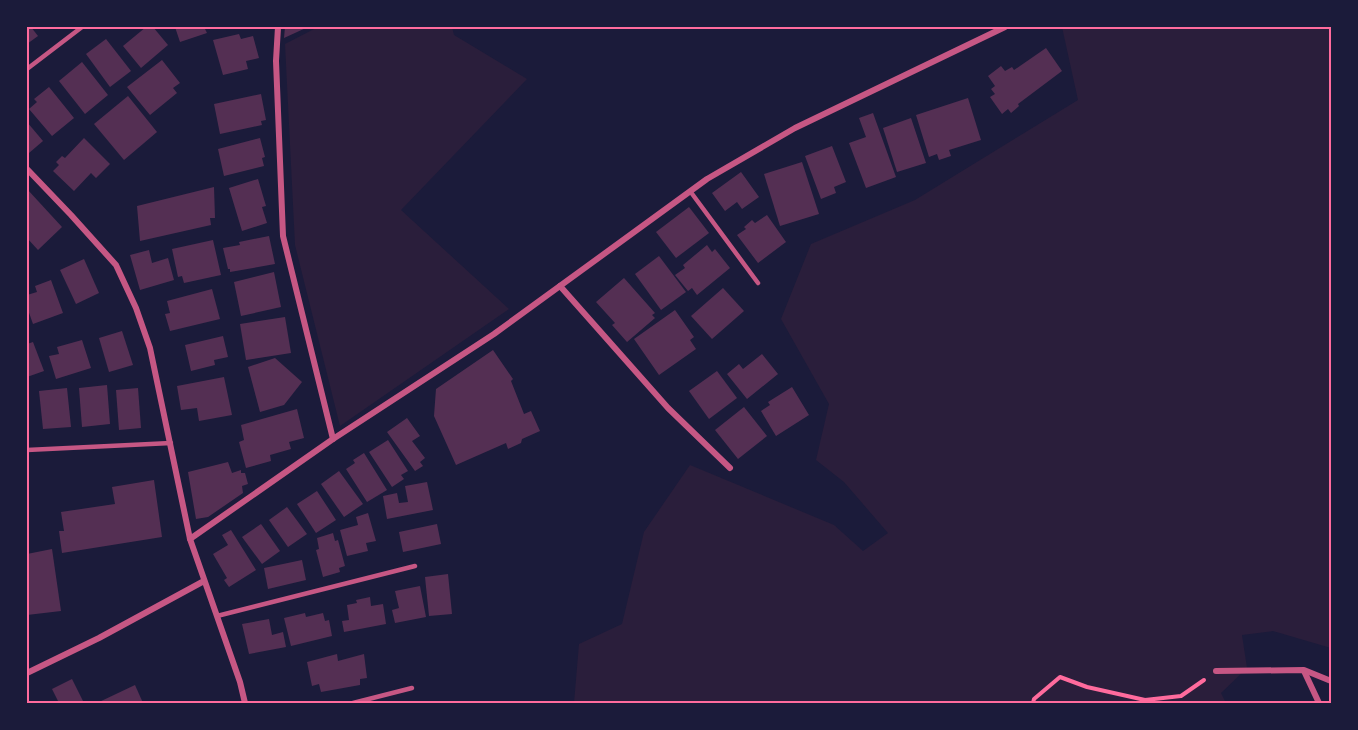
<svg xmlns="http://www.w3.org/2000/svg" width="1358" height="730" font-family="'Roboto Serif',serif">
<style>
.green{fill:#2a1e3b}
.building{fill:#542f53}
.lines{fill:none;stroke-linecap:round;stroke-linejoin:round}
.path{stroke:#ff6b9d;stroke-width:4}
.service{stroke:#c65784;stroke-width:4.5}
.minor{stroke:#c65784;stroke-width:6}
.neatline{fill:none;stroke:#ff6b9d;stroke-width:2}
</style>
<rect width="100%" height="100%" fill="#1b1b3a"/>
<g class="green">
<polygon points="318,27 452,27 454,35 527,79 401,210 509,309 340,426 295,245 285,44"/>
<polygon points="1062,27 1331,27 1331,648 1273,631 1242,635 1247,668 1221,693 1226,703 574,703 579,644 622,624 644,532 690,465 834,525 863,551 888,533 844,482 816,460 829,404 781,319 811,244 915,200 1078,100"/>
</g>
<g class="building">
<polygon points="27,27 31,27 38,36 27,44"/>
<polygon points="146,27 153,27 168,45 141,68 123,46"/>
<polygon points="175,27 204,27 207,33 180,42"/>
<polygon points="285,27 308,27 284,38"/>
<polygon points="239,34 241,39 253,36 259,58 246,61 248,69 223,75 213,40"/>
<polygon points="106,39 131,71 110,87 86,54"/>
<polygon points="1046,48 1062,71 1018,104 1019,106 1011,113 1008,109 1002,114 990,97 995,94 991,89 995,86 988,76 1001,66 1005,71 1012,67 1014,70"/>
<polygon points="162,60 180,83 173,88 177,93 150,115 127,87"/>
<polygon points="82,62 108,95 85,114 59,81"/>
<polygon points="49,87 74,118 52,136 29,109 37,102 34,99"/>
<polygon points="261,94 266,120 261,121 262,125 220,134 214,104"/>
<polygon points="128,96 157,132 124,160 94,124"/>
<polygon points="968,98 981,140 949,150 951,156 939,160 937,154 929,157 916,115"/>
<polygon points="873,113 896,177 866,188 849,143 866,137 859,118"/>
<polygon points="911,118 926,163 897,172 883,128"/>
<polygon points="27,122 43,141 29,153 27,150"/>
<polygon points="84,138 110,164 96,178 91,173 74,191 53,171 59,165 56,162 62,156 65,158"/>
<polygon points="260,138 265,157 262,158 264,166 224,176 218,149"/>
<polygon points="832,146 846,182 834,187 836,193 821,199 805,156"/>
<polygon points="802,162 819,214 780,226 764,174"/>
<polygon points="741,172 759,197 742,209 737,202 725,211 712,193"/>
<polygon points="258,179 266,206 262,207 267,223 242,231 229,188"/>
<polygon points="214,187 215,218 210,218 211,225 140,241 137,206"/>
<polygon points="27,189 62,227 38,250 27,238"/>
<polygon points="689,207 709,233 676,258 656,232"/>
<polygon points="767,215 786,242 758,263 737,235 746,229 744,227 752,220 755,223"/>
<polygon points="269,236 275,264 230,272 230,269 228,269 223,248 240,245 239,242"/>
<polygon points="213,240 221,275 184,283 182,276 178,277 172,249"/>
<polygon points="707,245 712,252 715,249 730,268 697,295 692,288 688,291 675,275 685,268 683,265"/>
<polygon points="149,250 152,263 168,258 174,280 140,290 130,255"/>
<polygon points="659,256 686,292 661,310 635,274"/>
<polygon points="84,259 99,293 76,304 60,270"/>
<polygon points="274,272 281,307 241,316 234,282"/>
<polygon points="624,278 655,313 652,315 655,318 627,342 612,325 615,323 596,302"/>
<polygon points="51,280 63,313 33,324 27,307 27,295 37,292 35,286"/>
<polygon points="723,288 744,311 712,339 691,316"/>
<polygon points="212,289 220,319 170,331 165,314 170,313 167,301"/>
<polygon points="675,310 694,337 690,340 696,349 659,375 634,339"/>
<polygon points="285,317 291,353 246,360 240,324"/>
<polygon points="122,331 133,365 109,372 99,338"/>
<polygon points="223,336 228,357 214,360 215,365 191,371 185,345"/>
<polygon points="82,340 91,368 56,379 49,356 59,354 57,347"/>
<polygon points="33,342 44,371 27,377 27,344"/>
<polygon points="493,350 513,379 511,381 524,414 531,411 540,431 522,439 521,443 508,449 506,443 456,465 434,416 436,389"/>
<polygon points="762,354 778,374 747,399 727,374 739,364 743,369"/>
<polygon points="275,358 302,382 284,405 260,412 248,367"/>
<polygon points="717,371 737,398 709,419 689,391"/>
<polygon points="224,377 232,415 199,421 197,408 181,410 177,386"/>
<polygon points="107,385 110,424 82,427 79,388"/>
<polygon points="792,387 809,415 776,436 761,411 770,405 768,402"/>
<polygon points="67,388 71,427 43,429 39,391"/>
<polygon points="138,388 141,428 119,430 116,390"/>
<polygon points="744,407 767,436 738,459 715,430"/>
<polygon points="297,409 304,438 289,442 291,449 270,455 271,461 246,468 239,442 244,440 241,425"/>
<polygon points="407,418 420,436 412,441 425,458 420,462 423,466 415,471 387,432"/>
<polygon points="388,440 408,471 401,475 404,479 392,487 369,452"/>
<polygon points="364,453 387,490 367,502 346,469 355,463 353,460"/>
<polygon points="228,462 232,473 241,470 241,473 245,473 248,484 242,486 243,493 208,517 196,519 188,472"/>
<polygon points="339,471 363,504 344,517 321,484"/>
<polygon points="154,480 162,537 62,553 59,531 64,531 61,512 115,504 112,487"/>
<polygon points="427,482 433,510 387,519 383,496 397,493 399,503 408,502 405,486"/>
<polygon points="317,491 336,520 316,533 297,504"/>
<polygon points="287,507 307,534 288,547 269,520"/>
<polygon points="368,513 376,541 366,543 368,551 347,556 340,530 358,525 356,517"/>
<polygon points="261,524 280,551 262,564 242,537"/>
<polygon points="437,524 441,544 403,552 399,532"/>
<polygon points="231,530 256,570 229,587 224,580 227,578 213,554 228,545 222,535"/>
<polygon points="333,533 335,541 338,540 345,566 339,568 340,572 323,577 316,550 319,549 317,538"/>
<polygon points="52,549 61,611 27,615 27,554"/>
<polygon points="302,560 306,580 268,589 264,568"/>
<polygon points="448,574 452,614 429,616 425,577"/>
<polygon points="420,586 426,617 395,623 392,610 399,608 395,591"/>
<polygon points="370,597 371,606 383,604 386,624 344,632 342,621 349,620 347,605 357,603 356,600"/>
<polygon points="305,613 306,617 323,613 325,621 329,620 332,636 291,646 284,618"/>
<polygon points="269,619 272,635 283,632 286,647 249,654 242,624"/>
<polygon points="337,654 338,661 364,654 367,678 360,679 360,685 321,692 319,684 312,686 307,662"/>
<polygon points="72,679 84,703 59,703 52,689"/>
<polygon points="135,685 143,703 97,703"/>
</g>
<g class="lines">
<polyline class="path" points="1033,703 1034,699 1060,677 1087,687 1145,700 1181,696 1204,680"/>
<g class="service">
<polyline points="27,69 82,27"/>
<polyline points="690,191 758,283"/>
<polyline points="27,450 171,443"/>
<polyline points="217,616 415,566"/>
<polyline points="353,703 412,688"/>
</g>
<g class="minor">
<polyline points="278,27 276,61 283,236 333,439"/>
<polyline points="27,169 71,215 116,265 136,308 150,348 190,539 240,682 245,703"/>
<polyline points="560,286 668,408 730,468"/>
<polyline points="190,539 333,439 494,334 707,179 795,128 1005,27"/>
<polyline points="1216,671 1304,670 1331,681"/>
<polyline points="1304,671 1319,703"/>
<polyline points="27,673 99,638 204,581"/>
</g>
</g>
<rect width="1358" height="730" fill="none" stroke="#1b1b3a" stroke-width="57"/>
<rect x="28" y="28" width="1302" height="674" class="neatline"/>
</svg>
